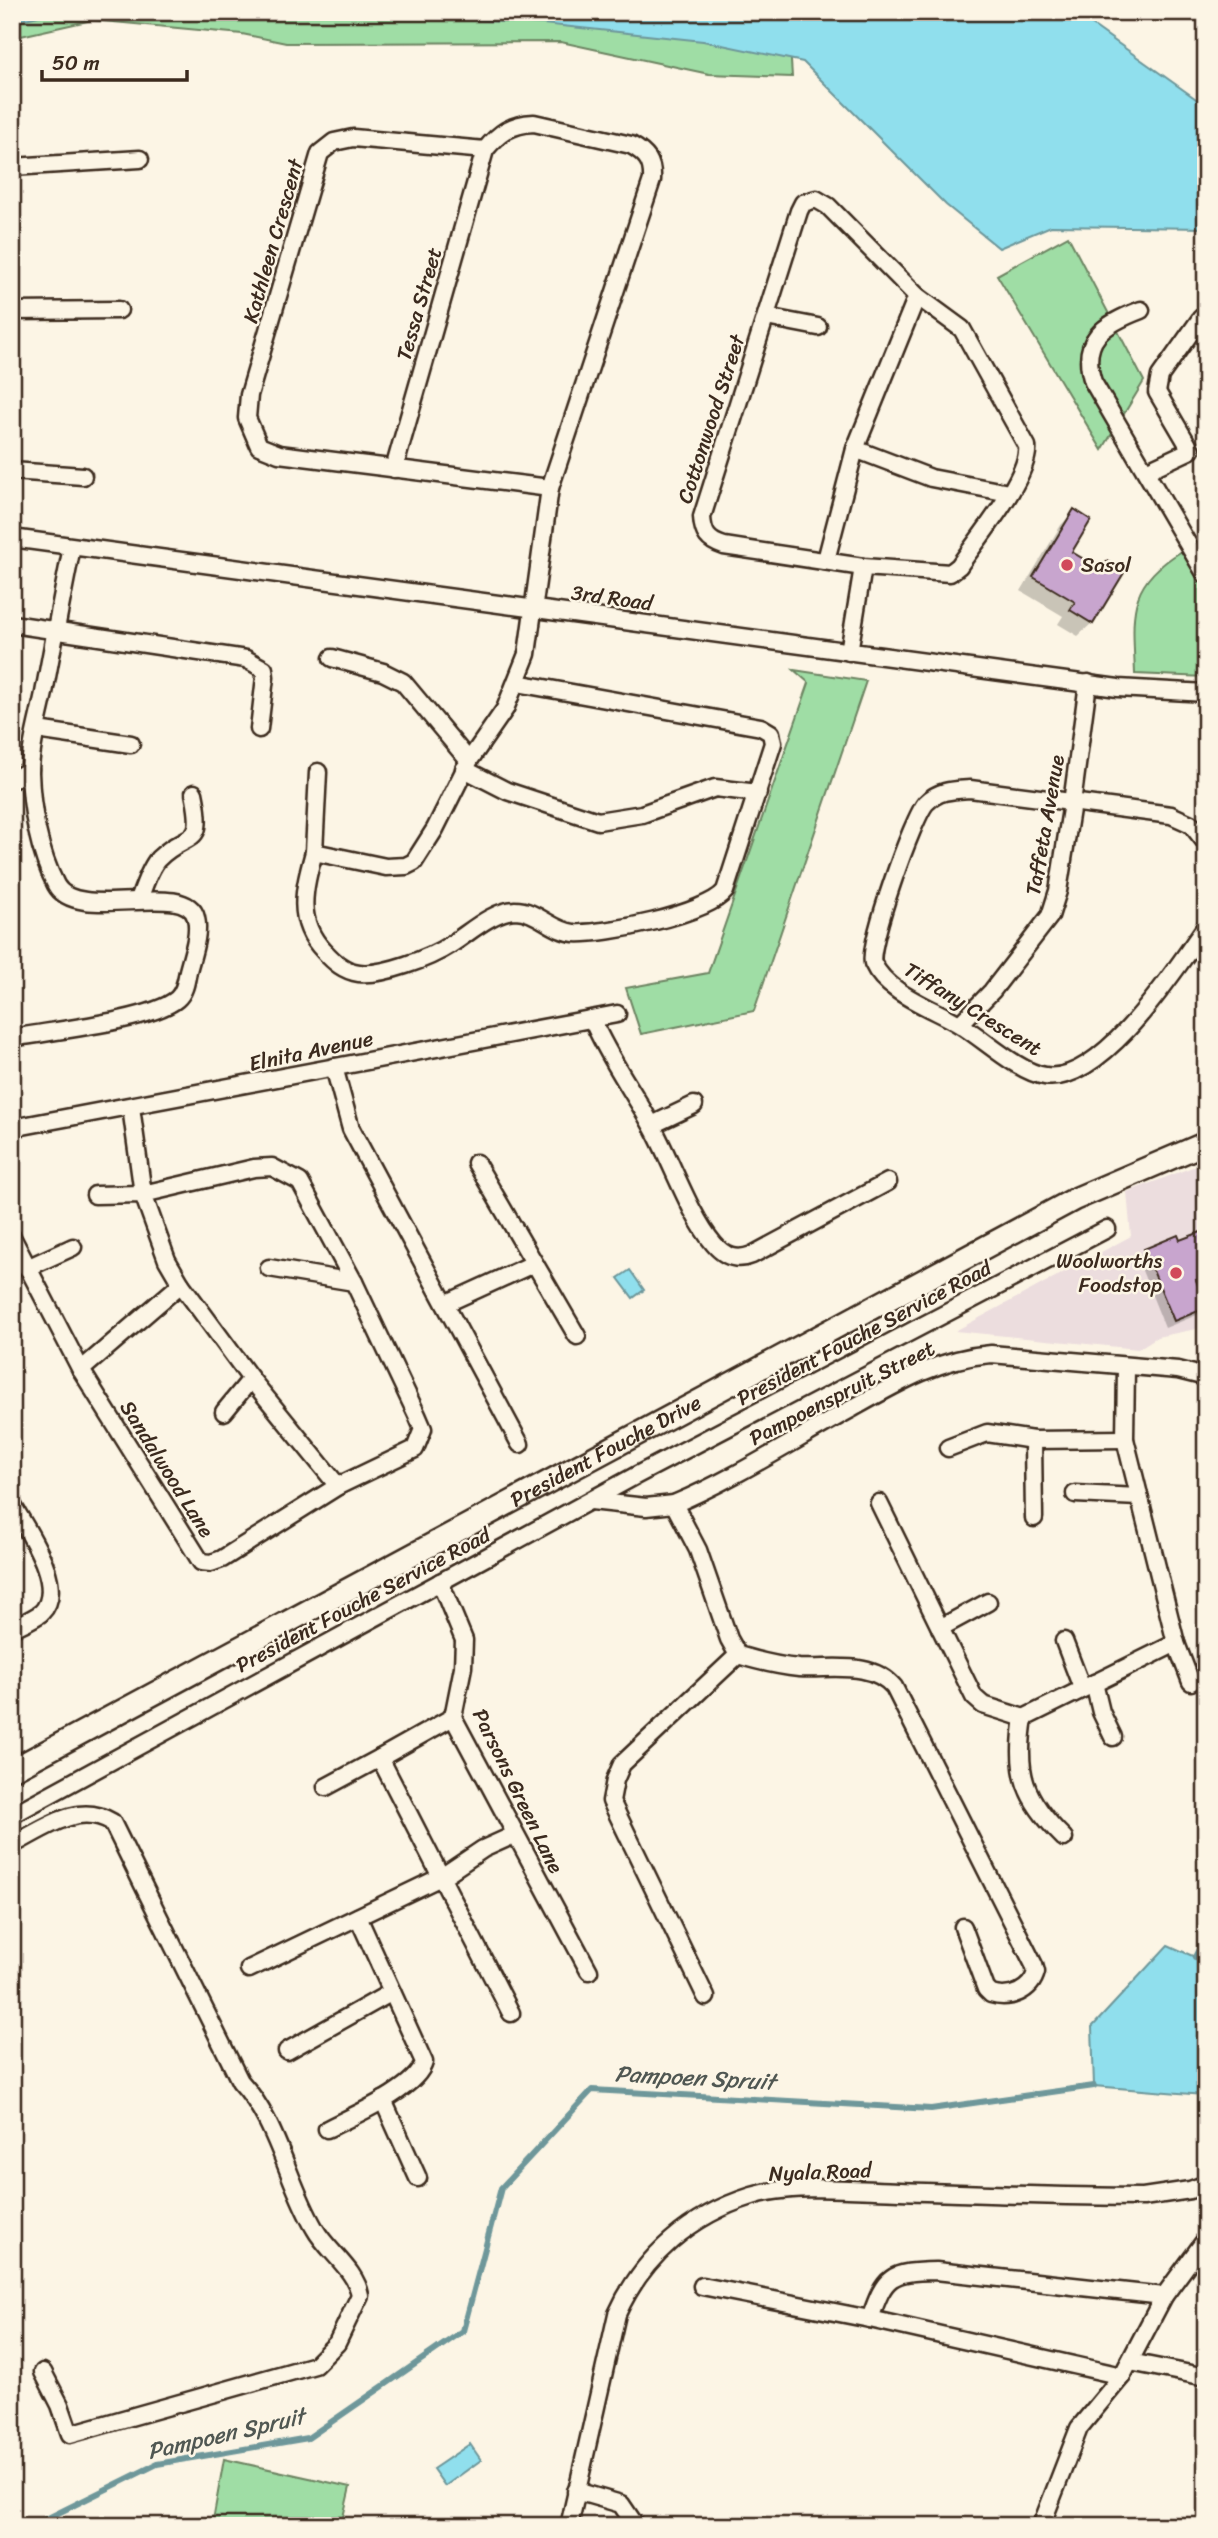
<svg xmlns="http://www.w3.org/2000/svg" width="1218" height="2538" font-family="Sriracha,sans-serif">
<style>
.built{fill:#ecddde}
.green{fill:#9fdda5;stroke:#6d8462;stroke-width:2}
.water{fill:#90dfed;stroke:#6e979a;stroke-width:2}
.shadow{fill:#0003}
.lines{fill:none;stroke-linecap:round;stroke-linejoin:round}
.stream{stroke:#6e979a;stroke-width:6}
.building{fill:#c8a5ce;stroke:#3b2a1e;stroke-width:2}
.street-casing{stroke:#3b2a1e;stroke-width:21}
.secondary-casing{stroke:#3b2a1e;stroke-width:26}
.street{stroke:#fcf5e5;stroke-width:16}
.secondary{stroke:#fcf5e5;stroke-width:21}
.poi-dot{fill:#d1495b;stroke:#fcf5e5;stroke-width:2.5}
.labels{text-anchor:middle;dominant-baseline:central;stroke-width:5;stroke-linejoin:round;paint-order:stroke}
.street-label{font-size:21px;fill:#3b2a1e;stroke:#fcf5e5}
.poi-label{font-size:21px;fill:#3b2a1e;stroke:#fcf5e5;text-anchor:start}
.water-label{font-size:23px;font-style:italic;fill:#505752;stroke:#fcf5e5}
</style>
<rect width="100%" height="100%" fill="#fcf5e5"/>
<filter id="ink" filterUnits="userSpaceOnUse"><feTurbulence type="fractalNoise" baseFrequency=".0143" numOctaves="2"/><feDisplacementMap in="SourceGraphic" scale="14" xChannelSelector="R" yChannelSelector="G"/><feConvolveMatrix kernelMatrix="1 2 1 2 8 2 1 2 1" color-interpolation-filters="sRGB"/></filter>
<g filter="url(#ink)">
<polygon class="built" points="1206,1162 1206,1327 1157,1337 1138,1349 955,1331 1131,1236 1127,1192"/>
<g class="green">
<polygon points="12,12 788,12 792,77 709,74 561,42 286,43 242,34 92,20 12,38"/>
<polygon points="1068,236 1144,381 1102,450 997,275"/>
<path d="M1182 551 1206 592V677L1135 674C1133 616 1125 585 1182 551Z"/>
<polygon points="794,670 866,681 754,1011 641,1034 626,988 708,973 809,683"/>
<polygon points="224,2459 350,2487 341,2526 212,2526"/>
</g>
<g class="water">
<polygon points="12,12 56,12 12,22"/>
<polygon points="328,12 1074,12 1206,106 1206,228 1051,226 999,248 946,205 803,62 703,41 543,24"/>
<polygon points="630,1270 644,1290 633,1298 618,1278"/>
<polygon points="1168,1945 1206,1962 1206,2091 1203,2095 1094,2086 1092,2027"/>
<polygon points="470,2444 481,2460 445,2486 433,2469"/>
</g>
<g class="shadow">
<polygon points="1074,512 1069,553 1100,571 1108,563 1092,623 1078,636 1058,624 1063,616 1021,591 1061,525"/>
<polygon points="1206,1232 1206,1280 1196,1284 1205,1307 1197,1315 1165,1328 1137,1258 1145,1250"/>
</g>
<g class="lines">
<g class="stream">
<polyline points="1195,1957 1206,1936"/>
<polyline points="32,2526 157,2464 308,2438 463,2331 501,2188 592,2090 931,2109 1094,2086"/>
</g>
</g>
<g class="building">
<polygon points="1074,509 1091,520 1072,552 1102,570 1107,561 1125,571 1093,624 1070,610 1075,602 1033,577"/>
<polygon points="1206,1230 1206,1277 1196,1280 1206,1308 1174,1321 1144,1249 1178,1235 1180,1240"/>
</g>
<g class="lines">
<defs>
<g id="street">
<polyline points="485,150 353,138 334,142 320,153 249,395 247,418 259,446 279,454 550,488"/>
<polyline points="12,167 140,159"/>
<path d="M816 199 828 206 917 296 962 329 1027 446C1031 475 976 541 959 566L950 573 863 567 724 546C708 541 703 534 702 517L799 211 803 203Z"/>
<path d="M1141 310C1104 324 1079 339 1093 382L1206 575"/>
<polyline points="12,311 119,310"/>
<polyline points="766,317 818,327"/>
<polyline points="855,449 917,296"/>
<path d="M394 469 485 150C499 133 511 124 534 123L631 145C647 154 653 162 652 180L550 488 527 654 505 709 469 761 435 829 414 862 406 866 386 867 314 852C304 889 295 921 324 951 334 962 344 971 359 973 382 976 430 958 450 945 468 934 492 911 515 910 537 910 552 931 574 933 604 935 707 914 725 891L773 743 771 733 761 727 517 683"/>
<polyline points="12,471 83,476"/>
<polyline points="1146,471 1191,450 1157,392 1160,376 1201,318 1206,317"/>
<polyline points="12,538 1118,688 1206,693"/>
<polyline points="826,560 855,449 931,478 1009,493"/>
<polyline points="12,624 246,659 264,669 265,677 259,729"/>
<polyline points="849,652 863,567"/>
<polyline points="332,658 383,672 403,682 469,761"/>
<polyline points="37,730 131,744"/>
<polyline points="464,769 507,791 598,821 642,814 715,788 758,793"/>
<polyline points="12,780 30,770"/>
<path d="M1206 843 1191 824 1171 815 970 789C954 790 938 790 926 803 913 817 867 947 873 963 886 993 932 1008 959 1024 983 1038 1018 1072 1045 1076 1102 1085 1177 967 1206 926"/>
<polyline points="314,852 318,772"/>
<path d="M139 899C144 887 149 869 158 859 188 829 206 850 194 793"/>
<path d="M592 1019C608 1057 632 1089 652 1126 671 1160 690 1216 714 1244 725 1257 737 1261 752 1255L888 1182"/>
<polyline points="960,1024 992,991 1050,916 1058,891 1072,803 1088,683"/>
<path d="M12 1038C49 1031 151 1021 177 999 185 992 186 981 188 971 192 955 200 934 196 918 187 878 77 924 56 885 39 853 31 808 30 772 30 747 39 718 44 693 53 645 62 596 72 547"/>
<polyline points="334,1067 351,1129 520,1444"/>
<polyline points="652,1125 694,1105"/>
<polyline points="12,1128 617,1014"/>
<polyline points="476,1163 577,1336"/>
<polyline points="12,1237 81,1370 201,1562 211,1563 222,1559 338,1486 415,1449 423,1429 417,1415 354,1282 300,1182 272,1167 254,1168 143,1194 131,1107"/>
<polyline points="27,1268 73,1247"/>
<polyline points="269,1268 354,1282"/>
<polyline points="181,1284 251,1379 338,1486"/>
<polyline points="445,1304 533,1264"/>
<polyline points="1126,1367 1125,1439 1176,1643 1191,1682"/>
<polyline points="81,1370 181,1284 167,1260 143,1194 95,1195"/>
<polyline points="224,1412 251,1379"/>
<polyline points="1033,1440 1034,1518"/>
<polyline points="948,1448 987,1433 1033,1440 1125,1439"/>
<polyline points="1075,1494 1139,1497"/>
<path d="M591 1501 646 1507 674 1504C736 1478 794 1440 853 1408 897 1383 940 1358 991 1354L1178 1370 1206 1377"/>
<polyline points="879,1503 974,1697 983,1705 1024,1718 1176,1643"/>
<path d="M12 1504C26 1529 68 1587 41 1613 33 1619 21 1624 12 1629"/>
<path d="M674 1504 698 1550 729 1639 738 1655C758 1661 778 1666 799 1668 831 1670 871 1660 894 1687L1034 1965 1036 1972C1031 1991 1010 2000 991 1994L986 1989 963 1927"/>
<polyline points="440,1582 464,1640 463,1667 453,1717 589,1971"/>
<polyline points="940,1628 988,1602"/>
<polyline points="1064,1641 1082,1688"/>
<polyline points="1094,1683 1101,1712 1113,1737"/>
<polyline points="453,1717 380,1758 511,2013"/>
<path d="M1024 1718C1015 1773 1024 1799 1064 1838"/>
<polyline points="326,1787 380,1758"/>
<polyline points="12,1815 637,1475 1107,1229"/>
<path d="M12 1845C44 1829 78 1801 112 1822L240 2081C278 2122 287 2182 315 2229 327 2251 356 2270 360 2295L337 2343 315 2365 70 2434 60 2405 43 2372"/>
<polyline points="249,1969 443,1876 483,1849 514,1835"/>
<polyline points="706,1997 611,1801 615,1780 622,1764 738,1655"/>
<polyline points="287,2051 392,1992"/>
<polyline points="383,2100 418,2178"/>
<path d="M327 2129C352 2116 417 2089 424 2062L358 1917"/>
<polyline points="702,2286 870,2319 1122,2376"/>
<path d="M870 2319C885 2275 890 2272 936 2271L1164 2296"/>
<polyline points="1130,2362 1206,2377"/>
<polyline points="576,2491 621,2504 636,2526"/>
<path d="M569 2526 617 2314C643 2256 691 2215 752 2196 793 2183 857 2190 900 2191 981 2194 1062 2197 1143 2197L1190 2190 1206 2184"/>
<polyline points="1041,2526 1079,2428 1122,2376 1164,2296 1206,2239"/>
</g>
<g id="secondary">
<path id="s1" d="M12 1770 1075 1199 1206 1143"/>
</g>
</defs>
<use href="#street" class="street-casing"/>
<use href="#secondary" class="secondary-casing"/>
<use href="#street" class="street"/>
<use href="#secondary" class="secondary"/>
</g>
</g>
<g class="poi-dot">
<circle cx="1067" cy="565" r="7"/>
<circle cx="1176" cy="1273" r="7"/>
</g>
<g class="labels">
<g class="street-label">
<text transform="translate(273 241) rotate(-74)">Kathleen Crescent</text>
<text transform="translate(419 304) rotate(-74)">Tessa Street</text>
<text transform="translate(711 419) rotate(-72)">Cottonwood Street</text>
<text transform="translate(612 598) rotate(8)">3rd Road</text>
<text transform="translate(1045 825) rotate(-80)">Taffeta Avenue</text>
<text transform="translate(973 1009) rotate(32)">Tiffany Crescent</text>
<text transform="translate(311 1051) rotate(-12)">Elnita Avenue</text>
<text transform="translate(864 1333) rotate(-28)">President Fouche Service Road</text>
<text transform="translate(842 1393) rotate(-27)">Pampoenspruit Street</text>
<text stroke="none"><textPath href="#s1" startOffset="674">President Fouche Drive</textPath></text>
<text transform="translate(167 1469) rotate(58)">Sandalwood Lane</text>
<text transform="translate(363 1600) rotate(-28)">President Fouche Service Road</text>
<text transform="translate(518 1791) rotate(64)">Parsons Green Lane</text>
<text transform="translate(820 2172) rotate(-2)">Nyala Road</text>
</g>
<g class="poi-label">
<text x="1081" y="565">Sasol</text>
<text x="1162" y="1261" text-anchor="end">Woolworths<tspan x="1162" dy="24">Foodstop</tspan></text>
</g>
<g class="water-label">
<text transform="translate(695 2078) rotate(3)">Pampoen Spruit</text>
<text transform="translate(226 2434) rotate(-13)">Pampoen Spruit</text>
</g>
</g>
<rect width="1218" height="2538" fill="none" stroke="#fcf5e5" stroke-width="42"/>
<rect x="21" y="21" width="1176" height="2496" fill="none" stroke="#3b2a1e" stroke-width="2.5" filter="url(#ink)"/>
<path d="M42 70v10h145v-10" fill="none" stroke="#3b2a1e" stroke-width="3.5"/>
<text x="52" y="70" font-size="21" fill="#3b2a1e" stroke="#fcf5e5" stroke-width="5" paint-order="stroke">50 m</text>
</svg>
